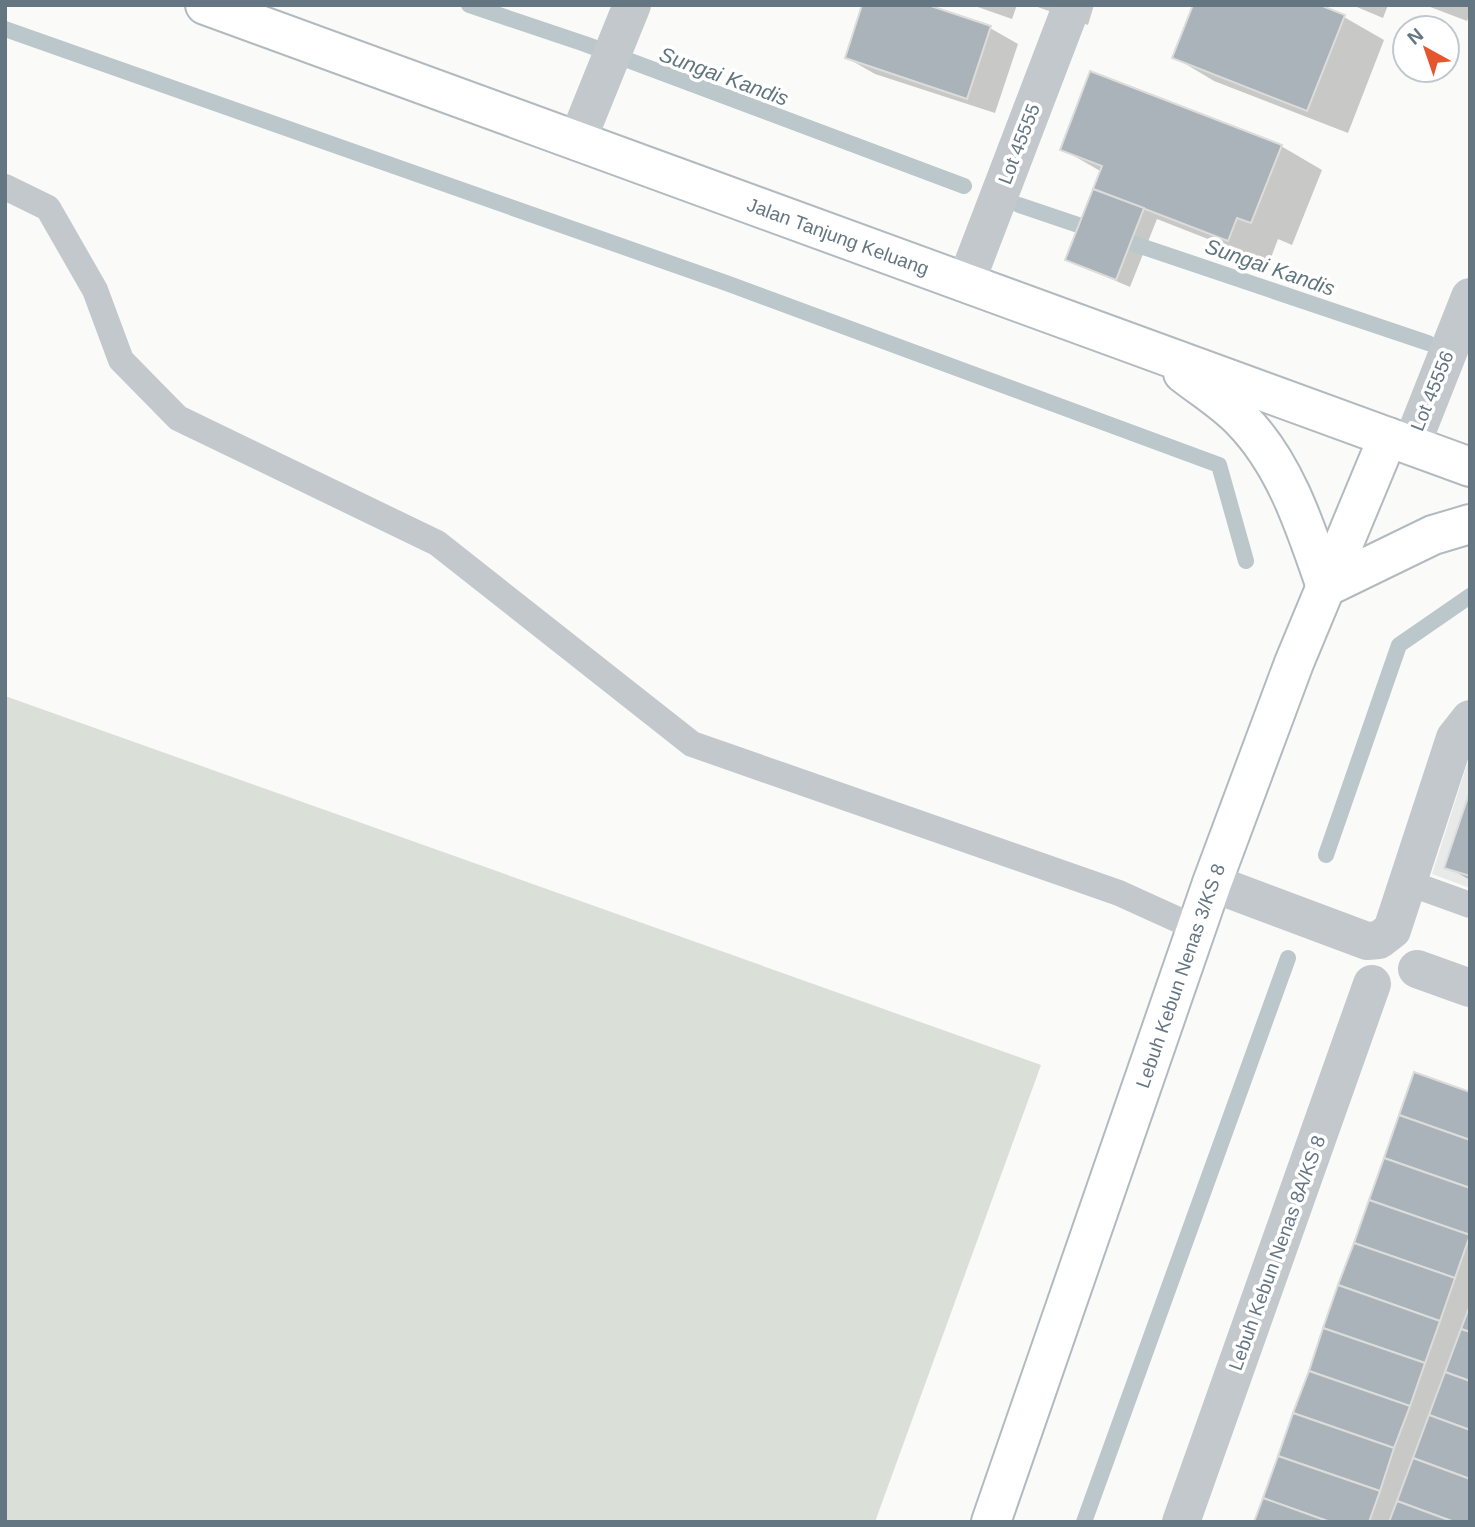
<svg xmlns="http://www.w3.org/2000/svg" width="1475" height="1527" font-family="Arial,sans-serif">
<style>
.built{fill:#e8e9e9}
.green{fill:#dadfd7}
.shadow{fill:#0003}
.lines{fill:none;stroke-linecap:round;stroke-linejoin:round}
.stream{stroke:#bbc7cb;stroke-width:16}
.building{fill:#aab3b9;stroke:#dcdcda;stroke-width:2}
.secondary-casing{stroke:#b3babf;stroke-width:42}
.lane{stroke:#c3c8cc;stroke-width:26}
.street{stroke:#c3c8cc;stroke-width:38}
.secondary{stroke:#fff;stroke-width:38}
.labels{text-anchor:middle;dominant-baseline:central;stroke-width:7;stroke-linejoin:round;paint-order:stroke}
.street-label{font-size:19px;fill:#657683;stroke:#fff}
.water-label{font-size:21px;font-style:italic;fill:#60757c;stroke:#fff}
</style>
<rect width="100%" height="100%" fill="#fafaf8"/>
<polygon class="built" points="1470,755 1470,888 1432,874"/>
<polygon class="green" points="5,696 1041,1065 875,1522 5,1522"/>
<g class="shadow">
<polygon points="972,5 1017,5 1012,19"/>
<polygon points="1032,5 1094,5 1088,25"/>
<polygon points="1352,5 1388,5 1383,18"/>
<polygon points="1425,5 1470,5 1470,13 1467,21"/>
<polygon points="1344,17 1384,40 1348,133 1214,81 1174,57"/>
<polygon points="990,28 1018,44 995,113 875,74 847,58"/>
<polygon points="1281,146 1322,170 1292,245 1278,239 1269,263 1157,219 1130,287 1067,260 1102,172 1062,149"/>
<polygon points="1470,797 1470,880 1447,867"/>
<polygon points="1470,1094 1470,1522 1257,1522"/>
</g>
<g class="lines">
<g class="stream">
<polyline points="469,5 585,44 964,186"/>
<polyline points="5,29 729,284 1219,465 1246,561"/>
<polyline points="1019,205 1428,343"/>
<polyline points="1326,855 1399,645 1470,596"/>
<polyline points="1084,1522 1288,958"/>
</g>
</g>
<g class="building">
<polygon points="862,5 928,5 991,26 967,99 845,58"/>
<polygon points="1193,5 1320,5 1345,15 1307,111 1172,58"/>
<polygon points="1090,71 1282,145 1251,223 1237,218 1228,241 1093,189 1102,166 1060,150"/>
<polygon points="1093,189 1144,208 1116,280 1065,260"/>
<polygon points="1470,791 1470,876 1444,868"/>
<polygon points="1414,1072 1470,1092 1470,1140 1399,1115"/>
<polygon points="1399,1115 1470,1140 1470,1188 1384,1158"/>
<polygon points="1384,1158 1470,1188 1470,1235 1369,1200"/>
<polygon points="1369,1200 1470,1235 1455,1278 1354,1243"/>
<polygon points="1354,1243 1455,1278 1440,1321 1338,1285"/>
<polygon points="1338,1285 1440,1321 1425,1363 1323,1328"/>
<polygon points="1470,1305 1470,1332 1461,1329"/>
<polygon points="1323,1328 1425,1363 1410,1406 1309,1371"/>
<polygon points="1461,1329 1470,1332 1470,1381 1445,1372"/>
<polygon points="1309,1371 1410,1406 1394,1448 1293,1413"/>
<polygon points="1445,1372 1470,1381 1470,1430 1429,1415"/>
<polygon points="1293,1413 1394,1448 1380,1491 1278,1456"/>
<polygon points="1429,1415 1470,1430 1470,1479 1413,1458"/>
<polygon points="1278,1456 1380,1491 1369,1522 1330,1522 1263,1498"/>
<polygon points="1413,1458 1470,1479 1470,1522 1454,1522 1397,1501"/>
<polygon points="1263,1498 1330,1522 1254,1522"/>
<polygon points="1397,1501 1454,1522 1389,1522"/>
</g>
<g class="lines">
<defs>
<g id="secondary">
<path id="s1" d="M205 5 1470 467"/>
<path d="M1183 373C1202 388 1225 402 1242 420 1286 465 1306 529 1326 587"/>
<polyline points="1326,587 1433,535 1470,524"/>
<path id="s2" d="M991 1522 1212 883 1294 663 1388 437"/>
</g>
</defs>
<use href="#secondary" class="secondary-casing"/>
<g class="lane">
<polyline points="5,187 48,208 95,290 121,360 178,418 437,543 692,744 1119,893 1196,928"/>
<polyline points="1409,883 1470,905"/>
</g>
<g class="street">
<polyline points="577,141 632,5"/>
<polyline points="966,282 1072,5"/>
<polyline points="1411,446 1470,297"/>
<polyline points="1212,883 1367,941 1379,940 1392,930 1455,738 1470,719"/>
<polyline points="1417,969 1470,988"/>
<polyline points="1181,1522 1372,984"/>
</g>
<use href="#secondary" class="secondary"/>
</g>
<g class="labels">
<g class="street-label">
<text transform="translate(1019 144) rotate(-69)">Lot 45555</text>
<text stroke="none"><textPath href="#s1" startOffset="674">Jalan Tanjung Keluang</textPath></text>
<text transform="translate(1432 391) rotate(-68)">Lot 45556</text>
<text stroke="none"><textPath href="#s2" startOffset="578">Lebuh Kebun Nenas 3/KS 8</textPath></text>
<text transform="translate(1277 1253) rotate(-70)">Lebuh Kebun Nenas 8A/KS 8</text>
</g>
<g class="water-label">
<text transform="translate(724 76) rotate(20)">Sungai Kandis</text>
<text transform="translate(1270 267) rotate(19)">Sungai Kandis</text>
</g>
</g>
<rect width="1475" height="1527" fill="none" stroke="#657683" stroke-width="14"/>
<g transform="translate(1426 49) rotate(320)"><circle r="33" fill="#ffffff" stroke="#c1c8cd" stroke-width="2"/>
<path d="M0-5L12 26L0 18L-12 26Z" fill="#e4572e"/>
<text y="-10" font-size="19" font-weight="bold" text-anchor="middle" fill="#657683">N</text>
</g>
</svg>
